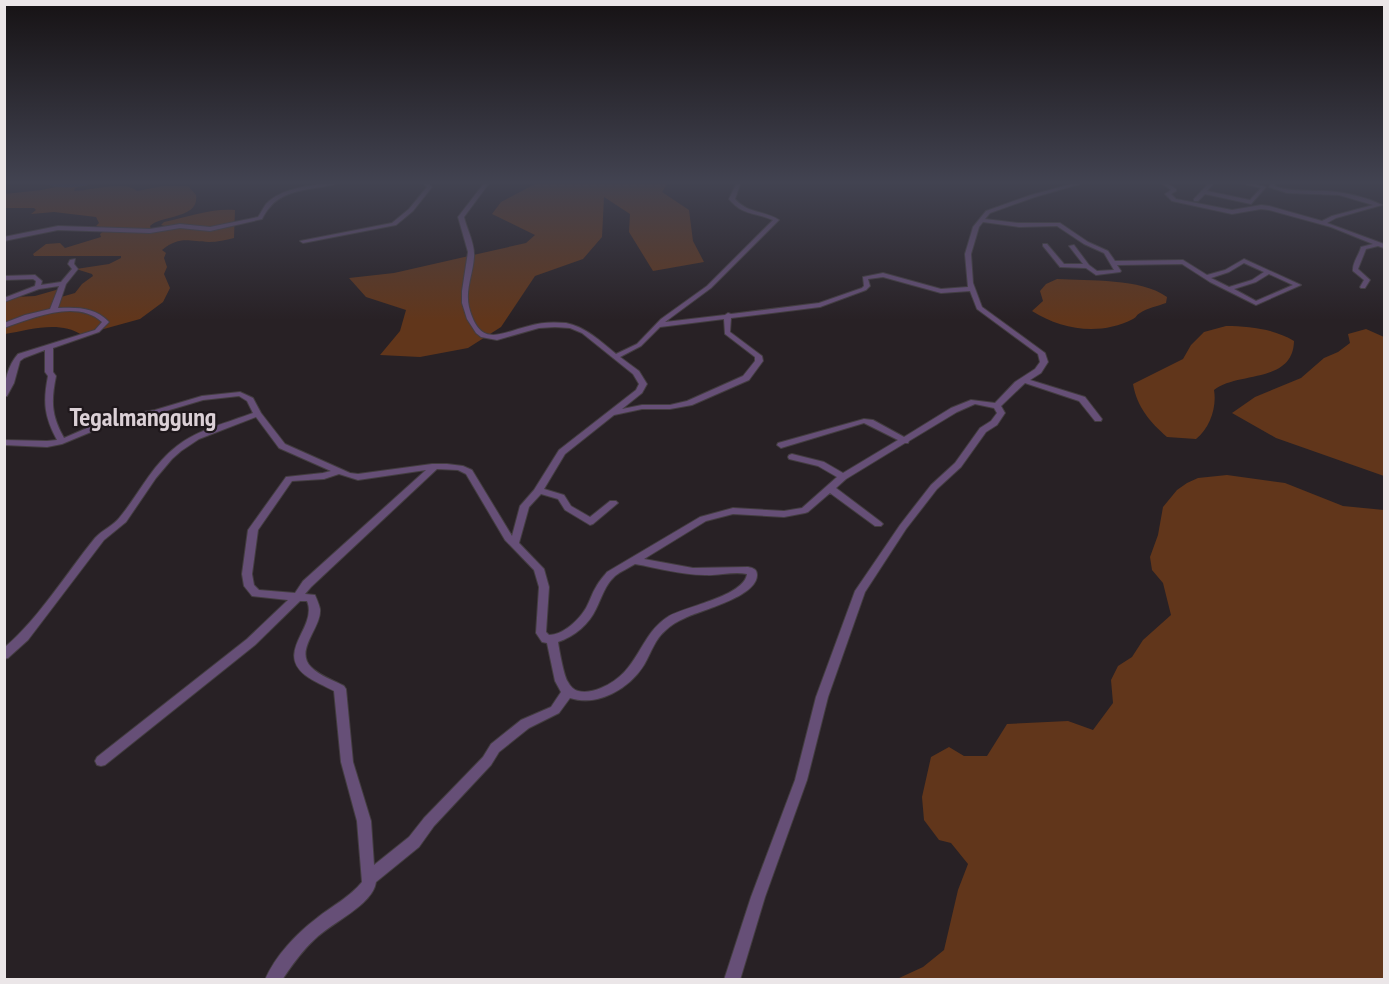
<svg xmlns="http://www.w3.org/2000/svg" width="1389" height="984" font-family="'PT Sans Narrow',sans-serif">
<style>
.green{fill:#61361b}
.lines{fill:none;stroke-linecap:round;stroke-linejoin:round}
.river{fill:#292e64;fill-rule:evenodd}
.minor-casing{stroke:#433d40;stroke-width:2}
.minor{fill:#664f77;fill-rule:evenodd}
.labels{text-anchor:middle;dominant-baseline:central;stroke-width:4.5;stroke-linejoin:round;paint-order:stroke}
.quarter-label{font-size:26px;font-weight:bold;fill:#dbd0d6;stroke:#1f181c}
</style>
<rect width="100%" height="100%" fill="#282125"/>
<g class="green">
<path d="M77 182H99L75 188 74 191C90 191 124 180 137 191L163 186H188L196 195C200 219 161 215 150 226L152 231 168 227 161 225 164 222C187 217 212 208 235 210L234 238C226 240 217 242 209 242 189 242 181 235 162 250L166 253 164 258 167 267 164 274 170 288 163 302 140 319 82 335C59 320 30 330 5 334V300L15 297 35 296 63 288 61 297 75 293 82 284 93 276 92 274 76 269 109 264 121 258V256H34L33 254 46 244 60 243 65 248 101 237 100 234 106 229 96 226 99 223 96 217 54 212 31 214 36 210 34 208H5V194L42 190Z"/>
<polygon points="539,182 668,182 662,192 689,210 693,241 704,262 653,271 629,232 630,214 604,197 602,237 583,259 535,276 501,327 468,348 420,357 380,355 400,331 406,310 366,297 349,278 394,273 526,243 535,235 492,214 501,202"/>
<path d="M1057 279C1089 281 1141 278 1167 297L1166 303C1158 306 1147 308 1140 313 1135 316 1138 316 1133 319 1100 336 1062 330 1032 311L1043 301 1040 291 1046 284Z"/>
<path d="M1226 326C1249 326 1274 329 1294 341 1293 384 1238 371 1214 390 1217 407 1210 428 1196 439L1167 437C1150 422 1137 407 1133 384L1183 359 1191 345 1204 332Z"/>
<polygon points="1366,329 1384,337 1384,476 1276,438 1232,413 1255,397 1301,378 1324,358 1338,352 1350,343 1348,334"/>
<polygon points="1227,475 1285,483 1343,506 1384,510 1384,979 897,979 923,967 944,950 958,890 968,864 951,843 939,840 924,820 922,797 931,757 949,747 964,756 987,756 1007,724 1068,721 1093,730 1113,703 1111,680 1118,666 1132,657 1143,640 1171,615 1163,583 1152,570 1150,557 1158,535 1163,507 1177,490 1187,483 1198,478"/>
</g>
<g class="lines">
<path class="river" d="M40 182H95C84 189 51 189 40 182Z"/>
<defs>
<g id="minor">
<path d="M330 182H341C319 191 287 186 270 207 267 210 264 215 262 219L210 231 180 228 150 233 58 230 4 241V237L58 226 150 229 180 224 210 227 258 217C261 213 263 208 266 204 281 188 310 186 330 182Z"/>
<polygon points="422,182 427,182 432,187 413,211 396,225 303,243 300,241 392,223 409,209 427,187"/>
<path d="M485 182H490L464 217C467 230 475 243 474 257 473 274 465 290 469 307 480 349 500 333 529 326 541 322 554 322 566 323 586 327 600 341 616 354L637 344 661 319 707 286 773 220C755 212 743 216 729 199L737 182H741L735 199C748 214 764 210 779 220L711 288 665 322 725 315 728 313 731 314 819 303 862 288 864 286 863 277 883 273 941 289 968 287 965 254 973 227 986 211 1031 195 1075 183V182H1079L1080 184 1035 197 990 213 985 219 1019 223H1060L1088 242 1108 251 1115 261 1183 260 1207 275 1225 270 1244 259 1301 285 1256 305 1210 282 1182 264 1117 265 1121 271 1120 272 1096 275 1086 268 1060 267 1043 246V244H1047L1064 264H1083L1069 246 1074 245 1089 265 1097 271 1114 270 1104 253 1084 244 1057 226 1019 227 983 222 979 227 971 254 973 283 982 307 1045 353 1048 362 1041 373 1030 380 1085 397 1102 419 1101 421H1095L1079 401 1025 383 1001 406 1005 413 997 425 986 432 961 467 937 489 906 529 865 592 828 697 807 780 765 897 740 980H724L751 897 795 780 816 697 855 591 900 525 931 485 955 463 980 428 991 421 997 413 994 408 975 404 957 412 909 441 908 443H905L846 479 836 488 881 522 883 524 881 526H875L830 493 808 512 805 513 784 517 733 514 706 521 644 559 693 568 748 567C753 568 757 569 757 575 757 597 701 610 685 618 678 621 671 625 666 630 655 639 651 653 644 665 629 689 598 707 570 698L559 713 529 728 499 752 491 765 434 826 419 847 376 882C373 905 331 923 315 939 302 951 292 965 282 980H265C275 956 297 933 317 918 332 906 350 897 362 882L357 821 341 762 334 691C325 686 314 682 305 675 275 651 318 627 307 601H300L255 645 105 765 101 766 97 765 95 761 97 757 247 639 288 600 252 596 244 586 242 574 248 530 286 477 323 473 331 471 279 448 256 417 199 439 181 451 172 459 156 478 126 522 104 540 28 640 8 658 4 659V648C40 617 65 575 95 538 102 530 113 526 120 517 139 494 152 465 177 446 199 429 227 423 253 413L247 401 239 396 203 400 156 414 115 422 62 444 47 447 4 445V440L47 441 57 440C44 416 43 402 48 376L45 372V350L24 358 20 361 14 383 7 396H4C4 382 8 365 18 354L95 330 102 322C76 299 33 318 4 328V323L25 315 50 309 59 286 39 289 4 302V298L35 286 36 281 33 279 4 280V276L35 275 42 281 41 285 61 282 72 269 68 264 70 260 75 259 74 264 78 269 66 284 58 308C77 307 95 307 109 322L99 332 53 348V372L56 376C51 401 51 415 64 438L110 418 155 410 202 396 240 392 253 398 261 413 285 444 350 473 358 474 432 464H447L463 466 472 470 512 536 520 506 534 490 559 450 636 390 639 384 633 374 582 333 570 328 555 327 539 328 497 340 481 337 476 333 467 319 462 303V291L468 252 458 217ZM1244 263 1264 272 1252 280 1229 287 1211 278 1229 272ZM1269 274 1293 285 1256 301 1234 289 1256 282ZM883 277 941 293 970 291 977 309 1038 354 1040 362 1035 369 1015 382 995 403 971 400 951 408 904 437 873 420 864 419 778 443 777 445 781 448 864 423 898 440 843 473 824 462 792 454 789 455 788 457 789 459 818 466 837 477 802 508 784 511 733 508 700 517 607 572C604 576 599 581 596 587 592 593 590 601 586 608 579 620 563 635 549 635L546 632 549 587 544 569 519 543 529 507 541 494 558 499 565 510 590 525 593 524 618 503 616 501H610L590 517 571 506 564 495 544 489 565 454 614 415 642 409H670L692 405 749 380 763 361 762 356 730 332 731 318 820 307 866 290 870 286 868 279ZM724 319 725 334 755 357V361L743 376 687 401 670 405H642L622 409 642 393 647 384 639 371 620 357 641 346 660 327ZM437 469 458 470 466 474 505 540 534 570 539 587 536 633 542 642 547 643 555 681 561 692 551 707 521 720 491 744 483 757 424 818 409 837 374 865 371 821 353 762 346 689 344 686C333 680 320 676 311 667 294 650 322 627 320 609 319 604 317 600 315 595L305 594 311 587ZM426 470 303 581 295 593 259 590 254 585 252 574 258 530 292 481 324 479 339 474 358 480ZM635 564C658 568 681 575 705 575 719 576 733 571 747 574 744 596 687 606 669 616 638 635 640 672 601 688 594 691 585 693 578 691 574 690 570 686 568 682 564 677 559 649 558 642 575 636 589 624 596 609 602 597 605 585 615 576 621 571 629 568 635 564Z"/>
<path d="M1160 182H1165L1176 189V191L1171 194 1176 199 1232 210 1261 205 1269 206 1322 221 1332 216 1373 205 1339 195 1287 193 1269 187 1272 182H1277L1274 186C1291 192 1309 190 1326 191 1344 192 1366 197 1382 205L1336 218 1327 223 1384 244V248L1378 246 1366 249 1358 269 1370 280 1365 288H1361L1360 287 1364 280 1353 271C1352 263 1359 255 1361 247L1373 244 1331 227 1269 210 1261 209 1232 214 1172 201 1165 194 1171 190Z"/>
<polygon points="1210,182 1215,182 1207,191 1250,200 1261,188 1236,182 1246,182 1266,187 1251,204 1205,194 1198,201 1194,201 1194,199"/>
</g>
</defs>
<use href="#minor" class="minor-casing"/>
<use href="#minor" class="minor"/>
</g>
<linearGradient id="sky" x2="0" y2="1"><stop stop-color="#161214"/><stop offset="0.57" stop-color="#424351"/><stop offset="1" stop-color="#424351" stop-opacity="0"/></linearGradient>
<rect width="1389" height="320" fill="url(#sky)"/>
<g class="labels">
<g class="quarter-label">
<text x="143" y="416">Tegalmanggung</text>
</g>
</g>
<rect width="1389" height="984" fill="none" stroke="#ebe6e8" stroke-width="12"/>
</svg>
